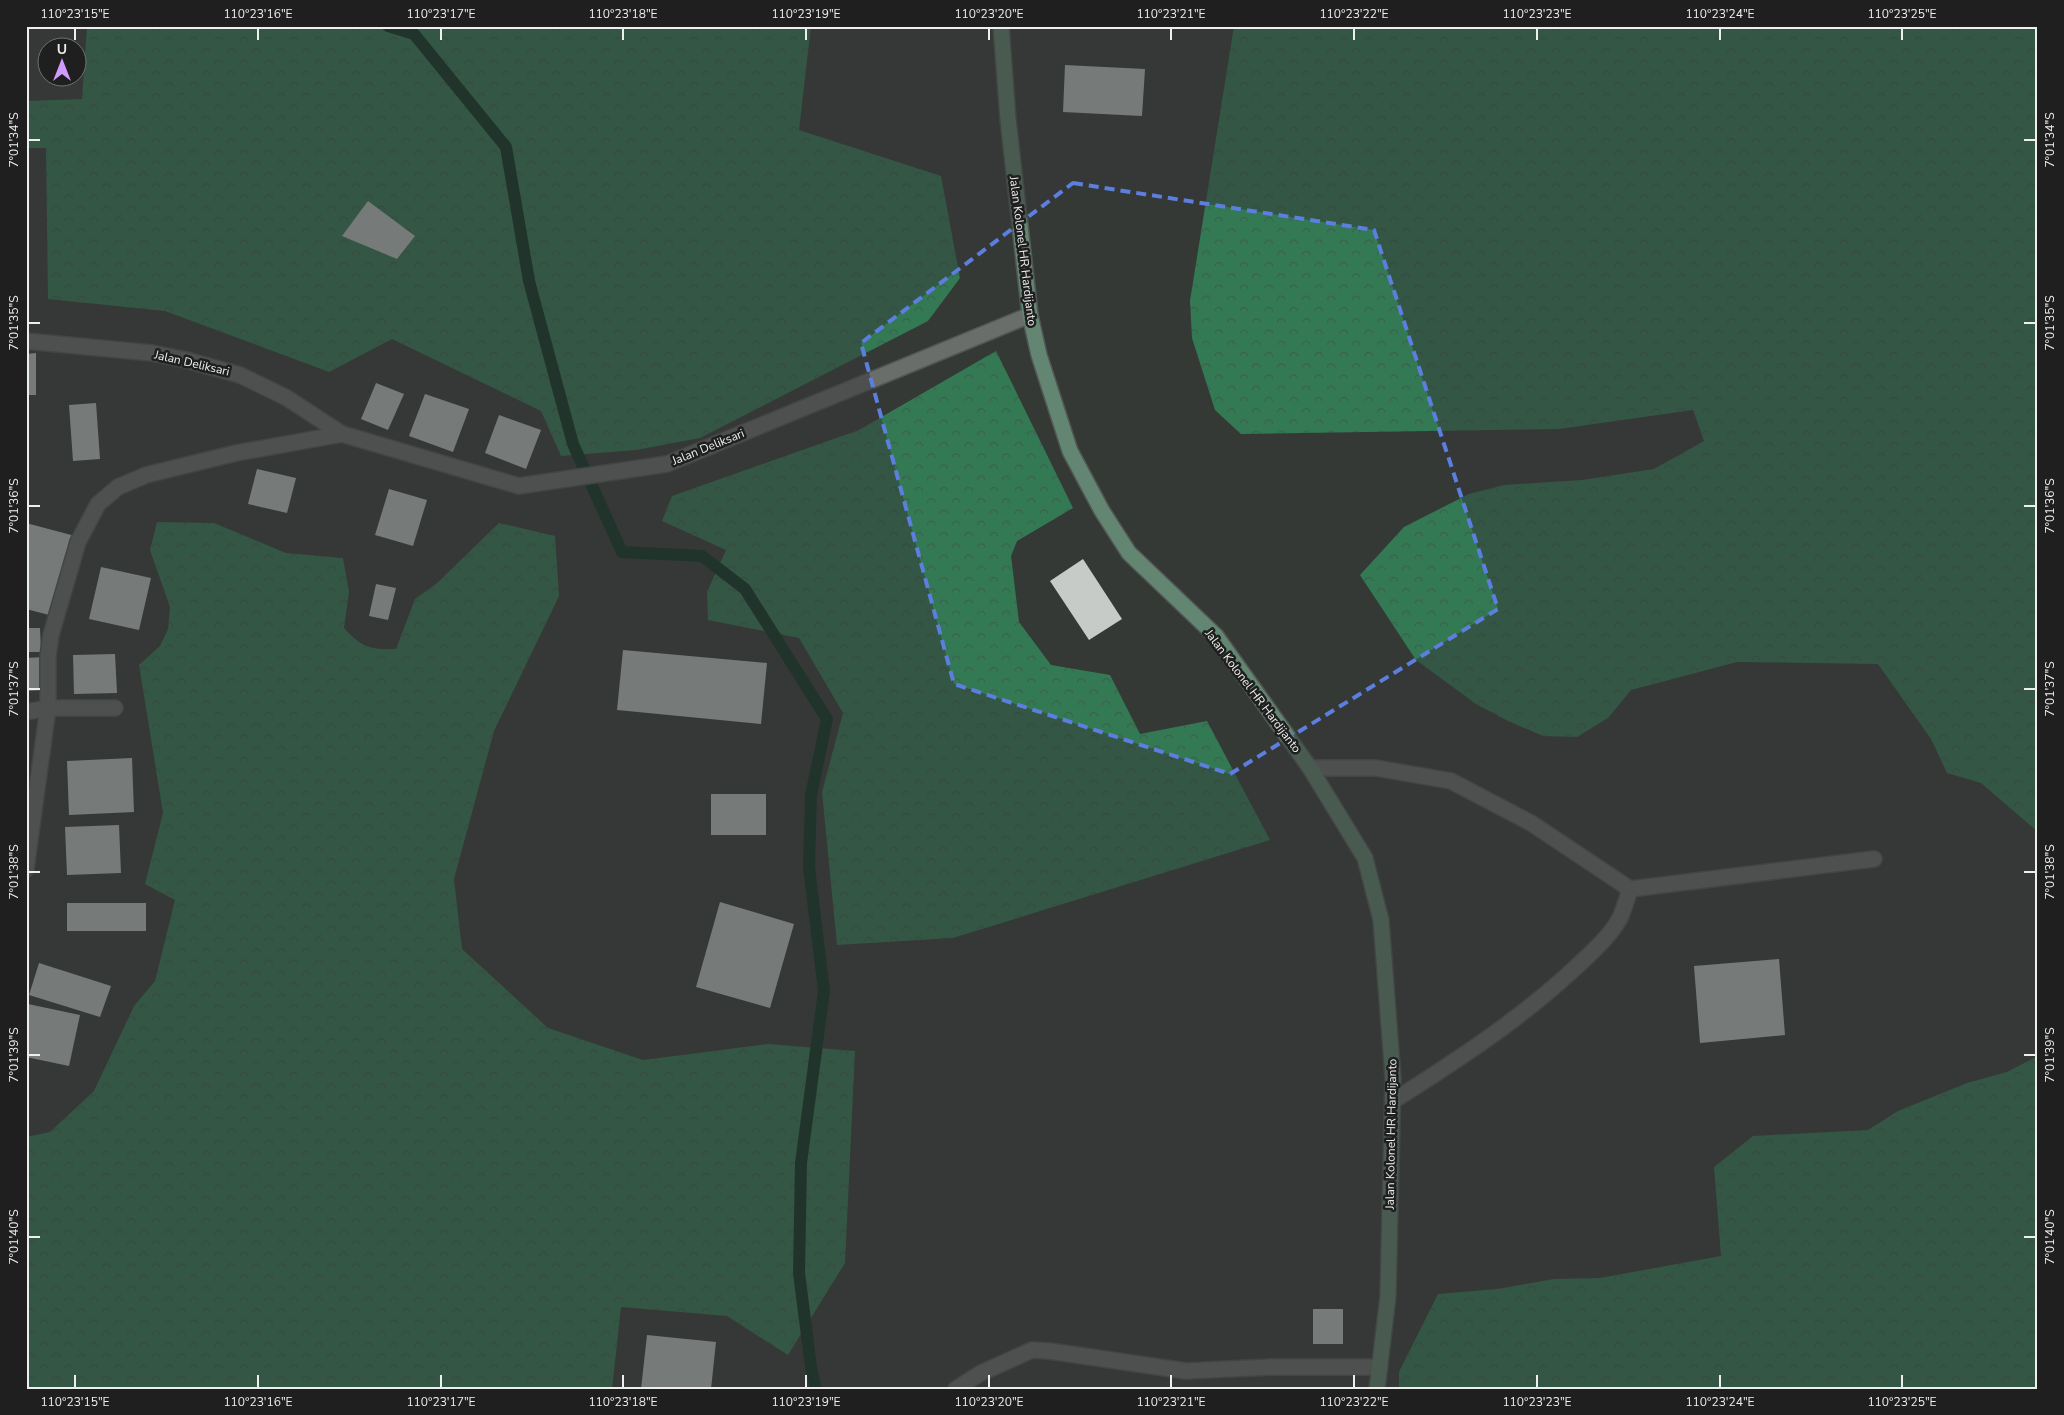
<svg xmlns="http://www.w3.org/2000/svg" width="2064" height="1415" font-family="'Nunito Sans',sans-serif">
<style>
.forest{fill:url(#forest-crowns)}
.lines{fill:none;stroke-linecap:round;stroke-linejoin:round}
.stream{stroke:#0a301d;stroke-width:12}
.building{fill:#c6cbc7}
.lane-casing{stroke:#525654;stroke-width:18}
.street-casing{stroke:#525654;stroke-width:18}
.secondary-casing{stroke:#525654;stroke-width:18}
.lane{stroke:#6a6e6b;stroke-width:15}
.street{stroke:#6a6e6b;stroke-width:15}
.secondary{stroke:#628672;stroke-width:15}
.marked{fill:none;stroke:#5b7edf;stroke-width:4;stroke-dasharray:10 6;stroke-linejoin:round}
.ticks{fill:none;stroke:#edefee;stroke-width:2}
.labels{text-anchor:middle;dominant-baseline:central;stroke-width:5;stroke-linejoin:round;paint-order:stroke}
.street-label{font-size:12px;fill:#edefee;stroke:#1e1f1e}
.neatline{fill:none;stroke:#edefee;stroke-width:2}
.ticks-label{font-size:12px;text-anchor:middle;fill:#edefee}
</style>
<defs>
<pattern id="forest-crowns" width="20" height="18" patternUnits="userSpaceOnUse" patternTransform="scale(1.25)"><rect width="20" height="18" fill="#337a54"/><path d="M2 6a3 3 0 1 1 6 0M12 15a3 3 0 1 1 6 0" fill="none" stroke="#3e5e4d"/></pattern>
</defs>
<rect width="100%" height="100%" fill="#353936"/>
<g class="forest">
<polygon points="87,26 811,26 799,130 941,176 960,278 928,321 700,438 636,450 561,456 541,411 392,339 329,372 165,311 48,299 46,148 26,148 26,101 82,99"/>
<polygon points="1234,26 2038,26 2038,832 1981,783 1947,773 1931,739 1878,664 1737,662 1631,690 1608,718 1577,737 1543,736 1508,721 1476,704 1416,660 1360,575 1404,527 1469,494 1504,485 1582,480 1654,469 1704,441 1693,410 1559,429 1241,434 1215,410 1192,338 1190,301"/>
<polygon points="996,351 1073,508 1017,541 1011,556 1019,622 1051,665 1110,675 1140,734 1207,721 1270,840 953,938 837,945 822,792 843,713 799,638 708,620 707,592 726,550 662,521 672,496 859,430"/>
<path d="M157 522 214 523 286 553 343 558 349 592 344 628C361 647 371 650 396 649L415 599 436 584 499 523 555 536 559 596 494 731 454 879 462 949 548 1028 643 1060 768 1044 855 1051 845 1263 788 1355 727 1316 621 1307 612 1389H26V1137L50 1132 94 1091 134 1006 155 981 175 900 145 884 163 813 139 665 160 646 168 629 170 607 150 550Z"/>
<polygon points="2038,1056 2038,1389 1399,1389 1399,1372 1438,1294 1497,1289 1554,1279 1600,1278 1721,1256 1714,1167 1753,1136 1868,1130 1898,1111 1967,1083 2007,1072"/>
</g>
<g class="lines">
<polyline class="stream" points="388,26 414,34 506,147 529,281 573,444 622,552 702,556 745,589 827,719 811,795 809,867 824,991 801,1163 799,1273 811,1367 816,1389"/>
</g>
<g class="building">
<polygon points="1065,65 1145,69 1142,116 1063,112"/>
<polygon points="368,201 415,236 397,259 342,236"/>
<polygon points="36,353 36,395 26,395 26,354"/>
<polygon points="376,383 404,394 388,430 361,419"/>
<polygon points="425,394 469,409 453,452 409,436"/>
<polygon points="96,403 100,459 73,461 69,405"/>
<polygon points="499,415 541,430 526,469 485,453"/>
<polygon points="257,469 296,478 287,513 248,504"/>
<polygon points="389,489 427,500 413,546 375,535"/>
<polygon points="26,523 75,536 53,616 26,609"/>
<polygon points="1083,559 1122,619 1089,640 1050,581"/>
<polygon points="101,567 151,578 139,630 89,619"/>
<polygon points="376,584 396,588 388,620 369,616"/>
<polygon points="26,628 40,628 41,652 26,652"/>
<polygon points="623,650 767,663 761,724 617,710"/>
<polygon points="115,654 117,693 74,694 73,655"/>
<polygon points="44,657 45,690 26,691 26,658"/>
<polygon points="132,758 134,812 69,815 67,761"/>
<rect x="711" y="794" width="55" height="41"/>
<polygon points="119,825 121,873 67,875 65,827"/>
<polygon points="720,902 794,924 770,1008 696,987"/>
<rect x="67" y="903" width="79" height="28"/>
<polygon points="1779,959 1785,1035 1700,1043 1694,966"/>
<polygon points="39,963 111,986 100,1017 29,995"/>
<polygon points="28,1004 80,1015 69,1066 26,1057"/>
<rect x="1313" y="1309" width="30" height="35"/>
<polygon points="647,1335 716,1342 711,1389 641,1389"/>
</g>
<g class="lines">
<defs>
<g id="lane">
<polyline points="1310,768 1376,768 1451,781 1531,823 1630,889 1874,859"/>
<path d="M1393 1101C1456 1061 1519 1020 1574 969 1590 954 1609 938 1620 918 1624 909 1627 899 1630 889"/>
<polyline points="956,1389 981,1373 1032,1350 1049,1351 1186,1371 1272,1367 1380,1367"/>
</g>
<g id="street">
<polyline points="26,341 152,353 186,360 240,375 287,398 342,434 519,486 667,464 1030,315"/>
<polyline points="26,712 48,708 115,708"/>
<polyline points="26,869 48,708 48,656 51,635 78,542 98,504 118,487 146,475 236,453 342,434"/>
</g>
<polyline id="secondary" points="1001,26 1008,119 1030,315 1039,355 1070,451 1102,511 1129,553 1216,636 1310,768 1365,858 1381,920 1393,1078 1388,1296 1377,1389"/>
</defs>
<use href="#lane" class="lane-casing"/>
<use href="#street" class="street-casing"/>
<use href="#secondary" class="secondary-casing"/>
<use href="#lane" class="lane"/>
<use href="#street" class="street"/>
<use href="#secondary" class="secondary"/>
</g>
<path d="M0 0H2064V1415H0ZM1073 183 1374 230 1498 609 1230 774 954 684 861 343Z" fill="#353936" fill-opacity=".55" fill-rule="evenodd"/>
<path class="marked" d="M1073 183 1374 230 1498 609 1230 774 954 684 861 343Z"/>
<path class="ticks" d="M75 28V40M258 28V40M441 28V40M623 28V40M806 28V40M989 28V40M1171 28V40M1354 28V40M1537 28V40M1720 28V40M1902 28V40M28 140H40M2024 140H2036M28 323H40M2024 323H2036M28 506H40M2024 506H2036M28 689H40M2024 689H2036M28 872H40M2024 872H2036M28 1055H40M2024 1055H2036M28 1237H40M2024 1237H2036M75 1375V1388M258 1375V1388M441 1375V1388M623 1375V1388M806 1375V1388M989 1375V1388M1171 1375V1388M1354 1375V1388M1537 1375V1388M1720 1375V1388M1902 1375V1388"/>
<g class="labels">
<g class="street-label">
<text transform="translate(1023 251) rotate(83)">Jalan Kolonel HR Hardijanto</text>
<text transform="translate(192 363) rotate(13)">Jalan Deliksari</text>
<text transform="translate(708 447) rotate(-22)">Jalan Deliksari</text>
<text transform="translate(1253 691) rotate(53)">Jalan Kolonel HR Hardijanto</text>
<text transform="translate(1391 1134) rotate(-89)">Jalan Kolonel HR Hardijanto</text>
</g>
</g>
<rect width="2064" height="1415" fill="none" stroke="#1e1f1e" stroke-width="55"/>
<g transform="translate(62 62)"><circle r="24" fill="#1e1f1e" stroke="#717271"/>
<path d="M0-4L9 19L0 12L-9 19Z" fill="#d09dfe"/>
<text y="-8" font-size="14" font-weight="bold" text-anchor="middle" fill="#edefee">U</text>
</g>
<rect x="28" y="28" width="2008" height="1360" class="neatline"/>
<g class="ticks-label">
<text x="75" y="18">110°23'15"E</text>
<text x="258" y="18">110°23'16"E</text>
<text x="441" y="18">110°23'17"E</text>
<text x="623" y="18">110°23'18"E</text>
<text x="806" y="18">110°23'19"E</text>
<text x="989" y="18">110°23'20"E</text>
<text x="1171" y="18">110°23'21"E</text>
<text x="1354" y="18">110°23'22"E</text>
<text x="1537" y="18">110°23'23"E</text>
<text x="1720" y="18">110°23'24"E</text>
<text x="1902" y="18">110°23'25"E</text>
<text transform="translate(14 140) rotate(-90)" y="4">7°01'34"S</text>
<text transform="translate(2050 140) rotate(-90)" y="4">7°01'34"S</text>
<text transform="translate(14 323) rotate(-90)" y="4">7°01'35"S</text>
<text transform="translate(2050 323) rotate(-90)" y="4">7°01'35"S</text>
<text transform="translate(14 506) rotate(-90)" y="4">7°01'36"S</text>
<text transform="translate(2050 506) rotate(-90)" y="4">7°01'36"S</text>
<text transform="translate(14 689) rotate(-90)" y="4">7°01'37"S</text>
<text transform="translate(2050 689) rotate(-90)" y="4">7°01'37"S</text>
<text transform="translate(14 872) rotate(-90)" y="4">7°01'38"S</text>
<text transform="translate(2050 872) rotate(-90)" y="4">7°01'38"S</text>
<text transform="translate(14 1055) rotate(-90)" y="4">7°01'39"S</text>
<text transform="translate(2050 1055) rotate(-90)" y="4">7°01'39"S</text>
<text transform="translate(14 1237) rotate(-90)" y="4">7°01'40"S</text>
<text transform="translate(2050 1237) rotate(-90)" y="4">7°01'40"S</text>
<text x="75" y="1406">110°23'15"E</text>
<text x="258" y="1406">110°23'16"E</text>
<text x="441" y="1406">110°23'17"E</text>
<text x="623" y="1406">110°23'18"E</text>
<text x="806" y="1406">110°23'19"E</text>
<text x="989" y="1406">110°23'20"E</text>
<text x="1171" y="1406">110°23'21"E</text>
<text x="1354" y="1406">110°23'22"E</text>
<text x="1537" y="1406">110°23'23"E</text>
<text x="1720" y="1406">110°23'24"E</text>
<text x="1902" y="1406">110°23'25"E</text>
</g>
</svg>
